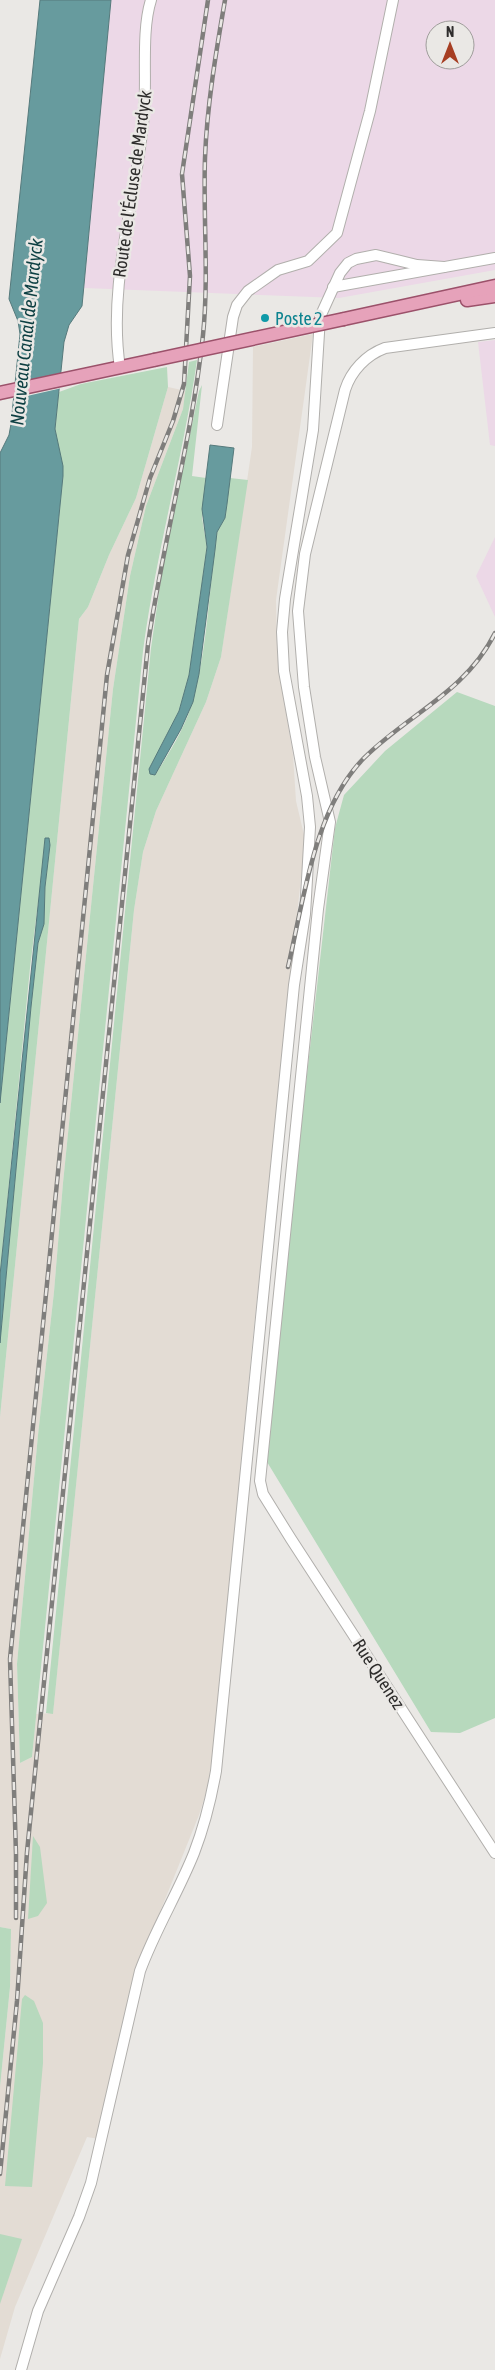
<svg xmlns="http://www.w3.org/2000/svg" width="495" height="2370" font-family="'Asap Condensed',sans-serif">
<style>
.industrial{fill:#ecd8e7;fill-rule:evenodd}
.built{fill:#e3dcd4}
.green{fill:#b7d9bd}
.water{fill:#679b9e;stroke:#567a7c}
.pier{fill:#eae8e5}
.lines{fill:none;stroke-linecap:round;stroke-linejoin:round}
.minor-casing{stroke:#b1afac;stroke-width:12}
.major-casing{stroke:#9b516a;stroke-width:15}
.minor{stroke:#fff;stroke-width:10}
.major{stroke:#e6a2ba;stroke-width:12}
.rail-casing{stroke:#7f7e7c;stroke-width:4.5}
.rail{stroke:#eae8e5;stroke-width:2.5;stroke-dasharray:8;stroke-linecap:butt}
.major-bridge-casing{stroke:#9b516a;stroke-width:15;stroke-linecap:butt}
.major-bridge{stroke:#e6a2ba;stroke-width:12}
.culture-dot{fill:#0f9aa8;stroke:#eae8e5;stroke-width:2}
.labels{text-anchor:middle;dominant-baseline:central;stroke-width:5;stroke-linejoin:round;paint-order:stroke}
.street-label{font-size:18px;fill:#2e2d2c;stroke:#eae8e5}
.culture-label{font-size:18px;fill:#0d838f;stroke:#eae8e5;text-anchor:start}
.water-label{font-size:19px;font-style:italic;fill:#0d3f42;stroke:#eae8e5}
</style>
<rect width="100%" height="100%" fill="#eae8e5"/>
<g class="industrial">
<path d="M111 0H495V270L339 298 84 288ZM435 30H465V60H435Z"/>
<polygon points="495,340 495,446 490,445 478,342"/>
<polygon points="495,537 495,617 476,576"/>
</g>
<polygon class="built" points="313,334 276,600 277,650 281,683 293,755 296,801 305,839 252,1346 216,1734 207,1790 199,1815 141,1959 129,1994 99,2139 87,2137 15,2307 0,2359 0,2087 10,1987 11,1929 0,1927 0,1417 79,619 88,607 109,555 136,498 168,387 186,391 183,409 146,506 130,576 113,689 63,1183 54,1292 38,1435 17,1664 20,1763 32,1757 36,1714 53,1713 134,910 143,852 156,811 206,702 221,657 252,447 253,347"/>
<g class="green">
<path d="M197 360C183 458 156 553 143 651L32 1757 20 1763 17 1664 38 1435 54 1292 63 1183 113 689 130 576 146 506 183 409 189 362Z"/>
<polygon points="167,367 168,387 136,498 109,555 88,607 79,619 0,1417 0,1343 31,1007 38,943 44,924 45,887 50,845 46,838 30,968 0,1275 0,1103 63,476 55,429 59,392 81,384"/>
<path d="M202 385 192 476 206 478 202 518 207 547 189 675 179 711 149 769 155 775C170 752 186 726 193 700 208 645 209 588 217 532L225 518 230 478 248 480 221 657 206 702 156 811 143 852 134 910 53 1714 46 1713 151 648 163 565 199 391Z"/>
<polygon points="457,692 495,706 495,1718 460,1733 431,1732 261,1452 295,1180 335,828 344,795 385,751"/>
<polygon points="33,1836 40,1847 47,1903 38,1916 28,1919"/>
<polygon points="0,1927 11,1929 10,1987 0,2087"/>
<polygon points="25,1995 34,2001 43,2023 43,2063 32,2187 5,2186 22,1999"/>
<polygon points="0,2234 22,2239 0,2304"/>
</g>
<g class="water">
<polygon points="40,0 111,0 82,306 69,325 64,342 55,429 63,466 63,476 0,1103 0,453 9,435 11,424 20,334 18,321 9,299"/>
<polygon points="210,445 234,448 227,504 225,518 217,532 215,550 199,674 193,702 181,729 155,775 150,774 149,769 179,711 189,675 207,547 202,509"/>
<polygon points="45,838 49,838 50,845 45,887 44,924 38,943 31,1007 0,1343 0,1275"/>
</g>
<polygon class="pier" points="63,375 62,388 14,399 15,385"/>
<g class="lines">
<defs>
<g id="minor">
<polyline points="333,287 495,258"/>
<path d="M495 333 385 348C366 355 351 371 345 390L305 554 298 611 304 687 315 757 330 822 318 909 260 1481 263 1494 291 1539 495 1853"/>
<path d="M120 368C107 283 137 198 144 114 147 80 141 31 151 0"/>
<polyline points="217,425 233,317 237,305 248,291 278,270 308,261 337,233 370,111 393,0"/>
<path d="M21 2370 38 2311 79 2217 91 2183 140 1971C155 1930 178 1893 194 1853 204 1827 211 1799 216 1771L294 985 305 914 310 827 307 796 284 671 282 632 285 599 313 430 320 317 340 273 348 263 356 259 376 255 417 265 444 267"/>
</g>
<g id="major">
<polyline points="467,300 495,296"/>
<polyline points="344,319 495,286"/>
<polyline points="0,393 154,360"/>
</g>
</defs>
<use href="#minor" class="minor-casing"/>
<use href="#major" class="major-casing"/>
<use href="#minor" class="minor"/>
<use href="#major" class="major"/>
<defs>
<g id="rail">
<path d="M288 967C304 899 314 809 364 758 408 714 465 693 495 633"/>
<polyline points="16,1918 16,1854 10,1659 107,675 128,555 150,478 173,421 184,384 190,276 182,174 208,0"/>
<path d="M0 2174 17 2001 27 1852 148 644C163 541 192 439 203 335 209 276 203 217 205 158 207 105 216 52 225 0"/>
</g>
</defs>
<use href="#rail" class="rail-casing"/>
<use href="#rail" class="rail"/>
<defs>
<polyline id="major-bridge" points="154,360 344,319"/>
</defs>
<use href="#major-bridge" class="major-bridge-casing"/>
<use href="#major-bridge" class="major-bridge"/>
</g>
<circle class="culture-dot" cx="265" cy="318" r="5"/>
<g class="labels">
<g class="street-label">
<text transform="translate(132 184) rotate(-82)">Route de l'Écluse de Mardyck</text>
<text transform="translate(379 1674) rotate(57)">Rue Quenez</text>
</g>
<g class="culture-label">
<text x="275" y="318">Poste 2</text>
</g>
<g class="water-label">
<text transform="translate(26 332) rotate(-84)">Nouveau Canal de Mardyck</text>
</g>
</g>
<g transform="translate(450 45)"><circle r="24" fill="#eae8e5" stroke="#9f9d9b"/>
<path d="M0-4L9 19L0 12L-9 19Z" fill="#a63e23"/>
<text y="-8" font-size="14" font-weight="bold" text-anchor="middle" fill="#2e2d2c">N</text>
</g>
</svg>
